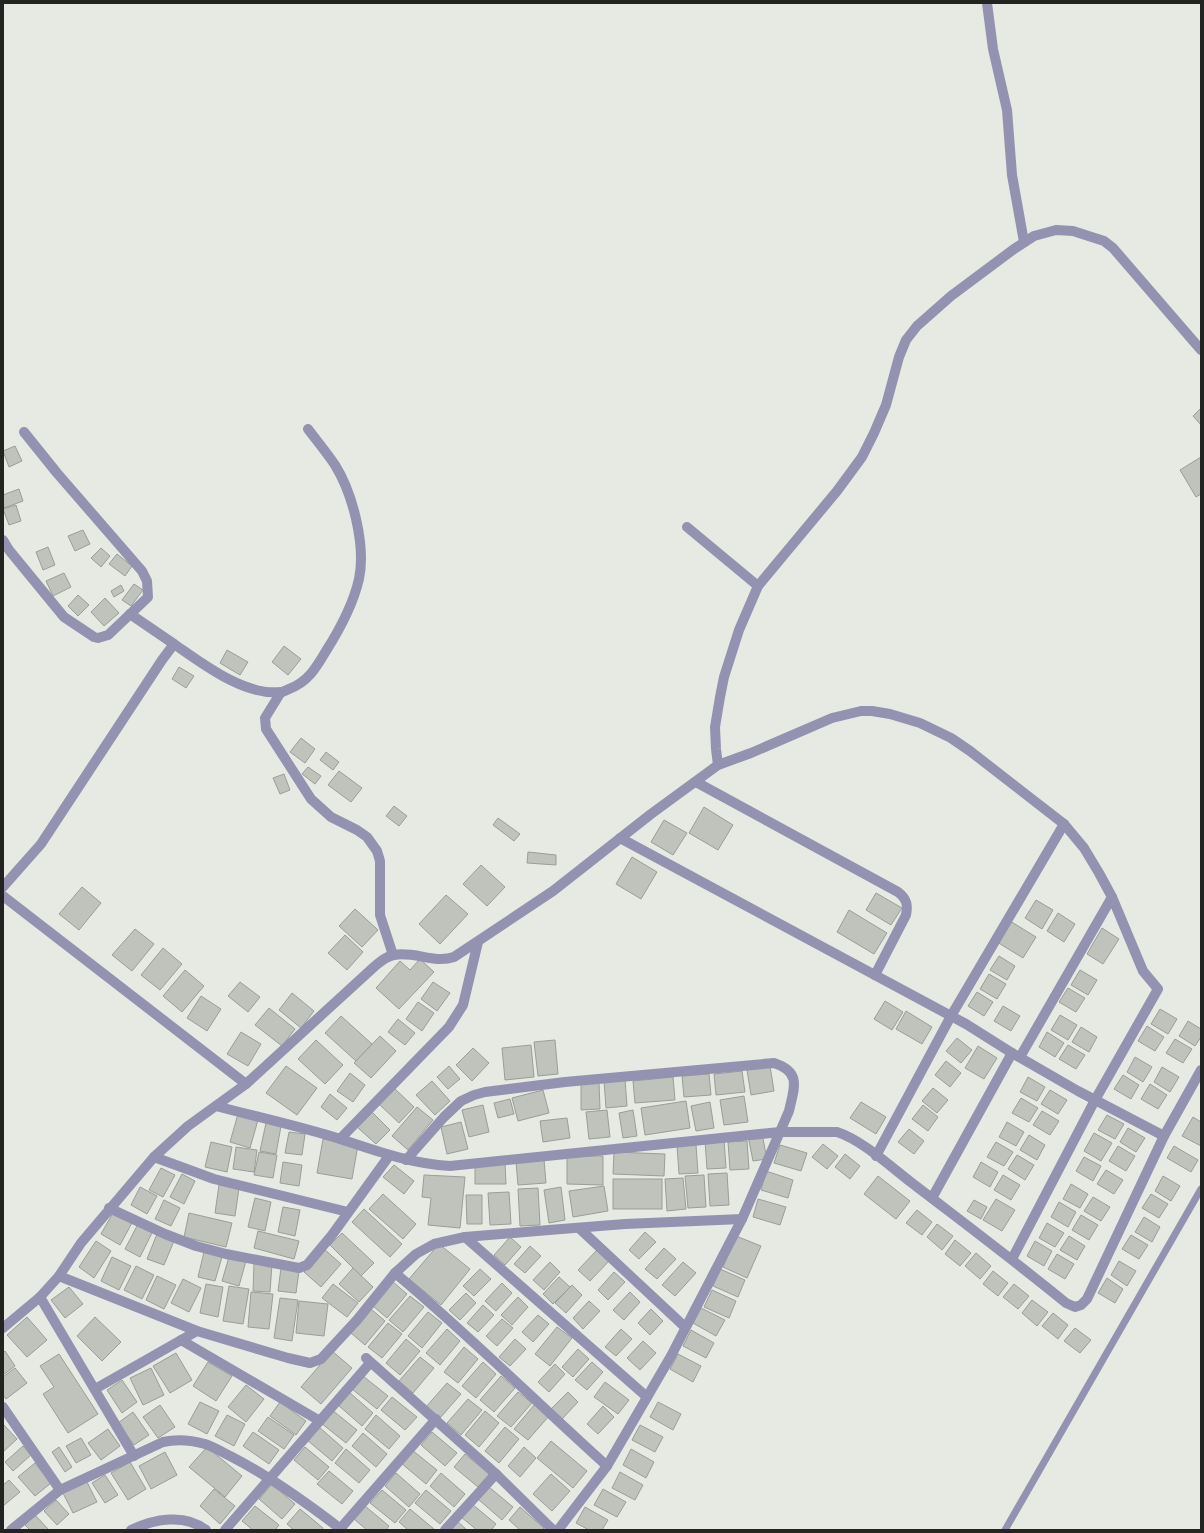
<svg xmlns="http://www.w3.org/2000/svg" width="1204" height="1533" font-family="Jost,sans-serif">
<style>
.building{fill:#c0c2bc;stroke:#9b9d98}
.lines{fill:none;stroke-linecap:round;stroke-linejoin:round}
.service{stroke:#9393b1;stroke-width:7}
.minor{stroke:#9393b1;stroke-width:10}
</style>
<rect width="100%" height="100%" fill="#e7e9e3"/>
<g class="building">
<polygon points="1201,408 1201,425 1193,416"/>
<polygon points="15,446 22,461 9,467 3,451"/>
<polygon points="1201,457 1201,494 1196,497 1180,470"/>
<polygon points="19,489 23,501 4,508 3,495"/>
<polygon points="16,505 21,521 9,525 3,509"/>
<polygon points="83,530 90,544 75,551 68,536"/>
<polygon points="48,547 55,565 43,570 36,552"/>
<polygon points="101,548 110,556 101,567 91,558"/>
<polygon points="117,554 132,566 125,576 109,564"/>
<polygon points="64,573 71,587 53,596 46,581"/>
<polygon points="134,584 143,590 131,606 122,600"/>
<polygon points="121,585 124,591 114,597 111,591"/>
<polygon points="78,595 89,605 78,616 68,606"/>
<polygon points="105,598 119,613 104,626 91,612"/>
<polygon points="284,646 301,659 288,675 272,662"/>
<polygon points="227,650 248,662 240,675 220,663"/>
<polygon points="179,667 194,676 186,688 172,679"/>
<polygon points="301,738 315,749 305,763 290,752"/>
<polygon points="326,752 339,762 333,770 320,760"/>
<polygon points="308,767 321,776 315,784 302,774"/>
<polygon points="339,771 362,788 351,802 328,785"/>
<polygon points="284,774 290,790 280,794 273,778"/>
<polygon points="394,806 407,816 399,826 386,816"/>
<polygon points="704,807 733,825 718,850 689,833"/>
<polygon points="498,818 520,834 514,841 493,825"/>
<polygon points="664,820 687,833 673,855 651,842"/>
<polygon points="528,852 556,855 556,865 527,863"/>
<polygon points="632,857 657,872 641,899 616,884"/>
<polygon points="481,865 505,887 487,906 463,884"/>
<polygon points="82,887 101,903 79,930 59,914"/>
<polygon points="876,893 902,908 891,925 866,910"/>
<polygon points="446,895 468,914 440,944 419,924"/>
<polygon points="1036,900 1053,910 1042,929 1025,918"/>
<polygon points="355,909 378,930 362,947 339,926"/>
<polygon points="849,910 887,933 874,954 837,932"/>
<polygon points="1058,913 1075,924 1064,942 1047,931"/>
<polygon points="1010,921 1036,937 1023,958 997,942"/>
<polygon points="1102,928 1119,939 1103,964 1087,954"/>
<polygon points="135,929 154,944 132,971 112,955"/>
<polygon points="345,935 363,952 347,970 328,953"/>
<polygon points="163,948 182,964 160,990 141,975"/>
<polygon points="999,956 1015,966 1007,980 990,970"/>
<polygon points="420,959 434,972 399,1009 376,988 400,961 410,970"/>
<polygon points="185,970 204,986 182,1012 163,996"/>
<polygon points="1080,970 1097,980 1088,995 1071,985"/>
<polygon points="989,974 1006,984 997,999 980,989"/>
<polygon points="240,982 260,997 248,1012 228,996"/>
<polygon points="433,982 450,993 437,1011 421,999"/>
<polygon points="1068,988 1085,998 1076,1012 1059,1002"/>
<polygon points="977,992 993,1002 984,1016 968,1006"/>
<polygon points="292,993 314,1011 301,1028 279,1010"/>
<polygon points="201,996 221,1009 207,1031 187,1018"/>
<polygon points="885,1001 903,1012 892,1030 874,1019"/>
<polygon points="418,1002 434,1013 422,1031 406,1019"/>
<polygon points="1003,1006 1020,1016 1011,1031 994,1021"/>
<polygon points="269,1008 295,1029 282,1046 255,1025"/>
<polygon points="1160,1009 1177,1019 1168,1034 1151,1024"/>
<polygon points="906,1011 932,1027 922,1044 896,1029"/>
<polygon points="1060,1015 1077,1025 1068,1040 1051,1030"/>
<polygon points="341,1016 372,1044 356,1061 325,1033"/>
<polygon points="398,1019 415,1033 405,1045 388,1032"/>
<polygon points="1188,1021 1201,1029 1201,1037 1195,1046 1179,1036"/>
<polygon points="1147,1026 1164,1037 1155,1051 1138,1041"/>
<polygon points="1081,1027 1097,1037 1089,1052 1072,1042"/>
<polygon points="241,1032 261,1044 248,1066 227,1054"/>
<polygon points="1047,1032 1064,1043 1055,1057 1039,1047"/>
<polygon points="380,1036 396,1051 371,1078 354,1063"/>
<polygon points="957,1038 972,1050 961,1063 946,1051"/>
<polygon points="1175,1039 1192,1049 1183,1063 1166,1053"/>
<polygon points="316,1040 343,1065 325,1084 298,1059"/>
<polygon points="555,1040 558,1074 538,1076 534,1042"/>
<polygon points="531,1045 534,1077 505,1080 502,1048"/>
<polygon points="1068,1045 1085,1055 1076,1069 1059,1059"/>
<polygon points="978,1046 997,1058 984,1079 965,1068"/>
<polygon points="473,1048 489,1063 472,1081 456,1065"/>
<polygon points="1135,1057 1152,1067 1143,1082 1127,1072"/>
<polygon points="946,1061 961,1073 950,1087 935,1075"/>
<polygon points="286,1066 317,1088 297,1115 266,1093"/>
<polygon points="449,1066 460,1079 448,1089 437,1077"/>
<polygon points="770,1066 774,1091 751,1095 747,1070"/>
<polygon points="1162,1067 1179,1077 1170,1092 1154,1082"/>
<polygon points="742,1071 745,1092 716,1095 714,1074"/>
<polygon points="350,1073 365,1085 353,1102 337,1091"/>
<polygon points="709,1074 711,1095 684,1097 682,1076"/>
<polygon points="1123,1075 1139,1085 1131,1099 1114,1089"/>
<polygon points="673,1077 675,1100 635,1103 633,1081"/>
<polygon points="1028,1077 1045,1087 1037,1101 1020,1092"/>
<polygon points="625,1079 627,1106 606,1108 604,1081"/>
<polygon points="432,1081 450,1101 435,1115 416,1095"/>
<polygon points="581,1083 599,1083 600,1109 581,1110"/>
<polygon points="1150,1084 1167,1095 1158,1109 1141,1099"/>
<polygon points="394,1088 414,1107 399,1123 379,1104"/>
<polygon points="933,1088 948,1100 937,1113 922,1101"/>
<polygon points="543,1090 549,1113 518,1121 512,1098"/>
<polygon points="1050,1090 1067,1100 1058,1114 1041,1104"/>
<polygon points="330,1094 347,1108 337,1120 321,1107"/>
<polygon points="744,1096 748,1122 724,1125 720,1100"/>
<polygon points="1021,1098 1038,1108 1029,1122 1012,1113"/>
<polygon points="510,1099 514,1114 498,1118 494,1103"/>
<polygon points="686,1101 690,1128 645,1135 641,1108"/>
<polygon points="710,1102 714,1128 696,1131 691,1106"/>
<polygon points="861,1102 886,1117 876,1134 850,1118"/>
<polygon points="483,1105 489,1132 469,1137 462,1110"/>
<polygon points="923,1105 938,1117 928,1131 912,1119"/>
<polygon points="417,1107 433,1120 408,1150 392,1136"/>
<polygon points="607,1110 610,1137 589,1139 586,1112"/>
<polygon points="633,1110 637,1136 623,1138 619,1113"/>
<polygon points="1042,1111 1059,1121 1050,1135 1033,1125"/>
<polygon points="372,1112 390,1130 376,1144 357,1127"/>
<polygon points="238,1114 258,1120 250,1148 230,1142"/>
<polygon points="1107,1115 1124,1124 1115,1139 1098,1130"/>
<polygon points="1193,1117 1201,1122 1201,1146 1182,1136"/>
<polygon points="567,1118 570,1138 543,1142 540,1121"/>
<polygon points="461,1122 468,1149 447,1154 441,1127"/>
<polygon points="1007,1122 1024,1132 1016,1146 999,1137"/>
<polygon points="266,1123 281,1126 276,1154 260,1151"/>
<polygon points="1128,1128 1145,1138 1136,1152 1120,1142"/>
<polygon points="909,1129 924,1141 914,1154 898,1142"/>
<polygon points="289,1132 305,1134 302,1155 285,1153"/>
<polygon points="1094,1133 1112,1143 1101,1161 1084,1151"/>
<polygon points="762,1134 767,1159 753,1161 748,1136"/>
<polygon points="1029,1135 1045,1145 1037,1160 1020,1150"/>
<polygon points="323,1139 358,1145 352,1179 317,1173"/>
<polygon points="724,1139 726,1168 707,1169 705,1141"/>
<polygon points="747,1141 749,1169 730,1170 728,1142"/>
<polygon points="211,1142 232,1147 227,1172 205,1167"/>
<polygon points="996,1142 1013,1152 1004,1166 987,1157"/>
<polygon points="823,1144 838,1156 827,1169 812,1157"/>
<polygon points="696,1145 698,1173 679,1174 677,1146"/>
<polygon points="780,1145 807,1153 801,1171 774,1163"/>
<polygon points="1118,1146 1135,1156 1126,1171 1109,1161"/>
<polygon points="1174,1146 1198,1160 1191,1172 1167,1158"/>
<polygon points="236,1147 257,1150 254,1172 233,1169"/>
<polygon points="259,1152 277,1155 273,1178 254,1175"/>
<polygon points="614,1152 665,1154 664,1176 613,1174"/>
<polygon points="845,1154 860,1166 850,1179 835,1167"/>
<polygon points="1017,1155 1034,1165 1025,1180 1008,1169"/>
<polygon points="567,1156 603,1156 603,1185 567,1184"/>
<polygon points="1084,1157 1101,1166 1093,1181 1076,1171"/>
<polygon points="544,1160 546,1183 518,1185 516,1162"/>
<polygon points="283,1162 302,1165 299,1186 280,1183"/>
<polygon points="981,1162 998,1172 990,1187 973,1177"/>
<polygon points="505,1164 506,1184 475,1184 475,1165"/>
<polygon points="394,1165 414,1181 404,1194 383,1177"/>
<polygon points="161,1168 175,1175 163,1197 149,1190"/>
<polygon points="1106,1170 1123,1180 1114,1194 1097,1184"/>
<polygon points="766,1171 793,1180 788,1198 761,1190"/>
<polygon points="727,1173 729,1205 710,1206 708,1174"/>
<polygon points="182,1174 195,1181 184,1204 170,1197"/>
<polygon points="424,1175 465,1177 460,1228 428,1225 431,1198 422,1197"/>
<polygon points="704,1175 706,1207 688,1208 685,1176"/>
<polygon points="1003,1175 1020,1185 1011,1200 994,1190"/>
<polygon points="878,1176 910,1201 896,1219 864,1194"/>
<polygon points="1163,1176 1180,1186 1171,1201 1155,1191"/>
<polygon points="683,1178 686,1209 667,1211 665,1179"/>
<rect x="613" y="1179" width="49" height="30"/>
<polygon points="1071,1184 1088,1194 1080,1208 1063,1199"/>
<polygon points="219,1185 239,1188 235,1216 215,1213"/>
<polygon points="604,1186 608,1211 573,1217 569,1191"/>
<polygon points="140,1187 157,1196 147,1214 131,1205"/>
<polygon points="561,1187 565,1220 549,1223 544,1190"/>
<polygon points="538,1188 540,1225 520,1226 518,1189"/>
<polygon points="509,1192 511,1224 490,1225 488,1193"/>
<polygon points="383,1194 416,1224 403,1239 369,1209"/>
<polygon points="1151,1194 1168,1204 1159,1218 1142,1208"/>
<polygon points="466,1195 482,1195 482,1224 467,1224"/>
<polygon points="1093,1197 1110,1207 1101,1221 1084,1211"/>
<polygon points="255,1198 271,1202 265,1231 248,1227"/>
<polygon points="758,1199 786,1207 780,1225 753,1217"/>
<polygon points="996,1199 1015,1210 1002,1231 983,1220"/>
<polygon points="164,1200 180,1208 171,1226 155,1219"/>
<polygon points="974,1200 987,1207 981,1219 967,1211"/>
<polygon points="1059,1202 1076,1212 1068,1227 1051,1217"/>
<polygon points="283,1207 300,1210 295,1236 278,1232"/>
<polygon points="364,1209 402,1244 390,1257 352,1222"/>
<polygon points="917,1210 932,1222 922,1235 906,1223"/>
<polygon points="114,1211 133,1221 120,1245 101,1234"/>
<polygon points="189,1213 232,1223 226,1247 184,1237"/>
<polygon points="1081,1215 1098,1225 1089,1240 1072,1230"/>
<polygon points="1144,1217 1160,1227 1152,1242 1135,1232"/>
<polygon points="1047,1223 1064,1233 1055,1247 1039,1238"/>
<polygon points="138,1224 153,1231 140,1257 125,1249"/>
<polygon points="937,1224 953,1236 942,1250 927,1237"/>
<polygon points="258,1231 299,1241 294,1259 254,1248"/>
<polygon points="645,1232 656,1242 639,1259 629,1250"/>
<polygon points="342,1233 374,1263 361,1276 330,1245"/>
<polygon points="157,1234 174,1241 164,1265 147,1259"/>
<polygon points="1131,1235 1148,1245 1139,1259 1122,1249"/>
<polygon points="736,1236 761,1246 747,1278 723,1267"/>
<polygon points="1069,1236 1085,1246 1077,1260 1060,1250"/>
<polygon points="510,1237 521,1247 505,1265 494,1255"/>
<polygon points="955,1240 971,1253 960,1266 945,1254"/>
<polygon points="96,1241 111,1251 94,1278 79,1267"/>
<polygon points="1035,1241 1052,1251 1044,1266 1027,1256"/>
<polygon points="439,1244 470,1269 441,1305 409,1279"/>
<polygon points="530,1246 541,1256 525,1273 514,1264"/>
<polygon points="664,1248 676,1259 657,1279 645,1269"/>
<polygon points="324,1249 341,1264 321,1287 304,1272"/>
<polygon points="597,1250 609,1261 590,1281 578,1270"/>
<polygon points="204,1252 222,1257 215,1281 198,1277"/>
<polygon points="976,1253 991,1266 980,1279 965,1266"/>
<polygon points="1057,1254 1074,1264 1065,1279 1048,1269"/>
<polygon points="112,1257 131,1266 119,1290 101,1281"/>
<polygon points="229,1257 246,1261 239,1286 222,1281"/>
<polygon points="1119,1261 1136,1271 1127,1286 1111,1275"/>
<polygon points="550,1262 560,1272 544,1290 533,1280"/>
<polygon points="683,1262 696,1273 675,1296 662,1285"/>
<polygon points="254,1263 272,1264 270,1292 253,1291"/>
<polygon points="136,1266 154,1275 142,1299 124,1290"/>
<polygon points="281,1268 299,1271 296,1293 278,1291"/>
<polygon points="353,1268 373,1287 359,1302 339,1284"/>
<polygon points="480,1269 491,1279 474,1296 463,1286"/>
<polygon points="720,1269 745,1280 738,1297 713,1286"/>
<polygon points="993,1271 1008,1283 998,1296 983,1284"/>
<polygon points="614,1272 625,1282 608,1300 598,1290"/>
<polygon points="157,1276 176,1285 164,1309 146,1300"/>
<polygon points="559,1277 570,1287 553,1304 543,1294"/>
<polygon points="1107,1278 1123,1289 1115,1303 1098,1293"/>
<polygon points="183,1279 201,1288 189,1312 171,1303"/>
<polygon points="393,1282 407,1294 387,1318 373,1306"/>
<polygon points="502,1283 512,1293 496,1311 485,1301"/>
<polygon points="206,1284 223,1287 218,1317 200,1313"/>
<polygon points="333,1284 358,1303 347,1317 322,1298"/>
<polygon points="1014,1284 1029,1296 1018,1309 1003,1297"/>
<polygon points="572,1285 582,1295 566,1313 555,1303"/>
<polygon points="229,1286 249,1289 243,1324 223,1321"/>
<polygon points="69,1287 83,1304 65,1318 51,1300"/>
<polygon points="712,1290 736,1301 729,1318 704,1307"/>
<polygon points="251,1292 273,1294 269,1329 248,1327"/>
<polygon points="630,1292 640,1302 624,1320 613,1310"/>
<polygon points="466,1293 476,1303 460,1320 449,1310"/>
<polygon points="410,1296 424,1307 403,1332 389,1320"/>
<polygon points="518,1297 528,1307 512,1325 501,1315"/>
<polygon points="280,1298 298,1300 292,1341 274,1338"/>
<polygon points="1032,1300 1048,1312 1037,1326 1022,1313"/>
<polygon points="299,1301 328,1304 324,1336 296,1333"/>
<polygon points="589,1301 600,1311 583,1329 573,1318"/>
<polygon points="483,1305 494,1315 478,1332 467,1323"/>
<polygon points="701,1308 725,1320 716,1336 693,1323"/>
<polygon points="371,1309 385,1321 365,1345 351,1333"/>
<polygon points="651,1309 663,1321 650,1335 638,1323"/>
<polygon points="428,1312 442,1323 422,1348 408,1336"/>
<polygon points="1053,1313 1068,1325 1058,1339 1042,1326"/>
<polygon points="538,1315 549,1324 533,1342 522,1332"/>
<polygon points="27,1317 47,1340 27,1357 7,1335"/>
<polygon points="95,1317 121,1342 102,1361 77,1336"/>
<polygon points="502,1319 513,1328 497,1346 486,1336"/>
<polygon points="388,1323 402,1334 382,1358 368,1347"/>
<polygon points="557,1327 572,1338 550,1366 535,1354"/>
<polygon points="1075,1328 1091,1340 1080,1353 1064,1341"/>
<polygon points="447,1329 460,1341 440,1365 426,1353"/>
<polygon points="621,1329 632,1339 616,1356 605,1347"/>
<polygon points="691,1330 714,1343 706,1358 683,1346"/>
<polygon points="406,1339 420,1351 400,1375 386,1363"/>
<polygon points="515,1339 526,1349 510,1366 499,1357"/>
<polygon points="643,1341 656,1353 640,1370 627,1358"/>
<polygon points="464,1347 478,1359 458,1383 444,1372"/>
<polygon points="578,1349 589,1359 573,1377 562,1367"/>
<polygon points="5,1351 15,1366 3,1375 3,1353"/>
<polygon points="332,1351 352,1368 321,1404 301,1387"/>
<polygon points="176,1353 192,1380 170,1393 153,1366"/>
<polygon points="59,1354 98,1414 68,1433 43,1394 54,1387 40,1366"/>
<polygon points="678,1354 701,1366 693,1382 670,1369"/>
<polygon points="420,1357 434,1368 413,1393 399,1381"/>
<polygon points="208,1362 232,1376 216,1401 193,1386"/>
<polygon points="483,1362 496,1374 476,1398 462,1386"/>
<polygon points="592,1362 603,1372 587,1390 575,1380"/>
<polygon points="555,1364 565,1374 549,1392 538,1382"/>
<polygon points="15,1368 27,1383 6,1399 3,1395 3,1377"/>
<polygon points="151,1368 164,1395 143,1405 130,1378"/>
<polygon points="363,1376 388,1396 377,1409 352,1389"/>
<polygon points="501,1376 515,1388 494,1412 480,1400"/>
<polygon points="122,1380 137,1402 122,1413 107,1390"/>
<polygon points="605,1382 629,1400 618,1414 594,1397"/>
<polygon points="447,1383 461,1394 440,1418 426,1407"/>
<polygon points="246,1385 264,1399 246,1422 228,1407"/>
<polygon points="349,1392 373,1413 362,1426 338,1405"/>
<polygon points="518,1392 532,1403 511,1427 497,1416"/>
<polygon points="568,1392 578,1402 562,1419 551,1409"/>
<polygon points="392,1397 417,1417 405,1430 381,1410"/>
<polygon points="468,1399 482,1410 461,1435 447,1423"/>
<polygon points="200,1402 219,1411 207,1434 188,1424"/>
<polygon points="280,1402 306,1421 296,1435 270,1416"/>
<polygon points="658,1402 681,1414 673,1430 650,1417"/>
<polygon points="535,1404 549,1416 528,1440 514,1429"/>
<polygon points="160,1405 175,1427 158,1438 143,1417"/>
<polygon points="603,1406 614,1417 598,1434 587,1424"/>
<polygon points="332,1410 357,1430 346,1443 321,1423"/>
<polygon points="485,1411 499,1423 479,1447 465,1435"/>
<polygon points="133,1412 149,1435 134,1445 118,1423"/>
<polygon points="227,1415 245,1424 234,1446 215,1436"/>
<polygon points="376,1415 400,1436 389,1449 365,1429"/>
<polygon points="268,1417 294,1435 284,1449 258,1431"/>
<polygon points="3,1424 17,1439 3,1452"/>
<polygon points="640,1425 663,1437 655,1452 632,1440"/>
<polygon points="319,1427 343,1448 332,1461 307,1440"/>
<polygon points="505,1427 519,1439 499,1463 485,1451"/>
<polygon points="108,1429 120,1446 101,1460 88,1443"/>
<polygon points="253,1432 279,1450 269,1464 243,1446"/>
<polygon points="432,1432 457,1453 445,1466 421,1445"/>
<polygon points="363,1433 387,1454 376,1467 352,1446"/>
<polygon points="81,1438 91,1455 76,1463 66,1446"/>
<polygon points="551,1441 587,1471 573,1488 537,1458"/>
<polygon points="23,1446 31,1455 13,1471 5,1462"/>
<polygon points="59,1447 72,1467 65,1472 52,1452"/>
<polygon points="207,1447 242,1476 225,1497 189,1467"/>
<polygon points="305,1447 329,1467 318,1480 294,1460"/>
<polygon points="524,1447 536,1458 520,1477 508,1466"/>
<polygon points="346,1449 370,1470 359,1483 335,1463"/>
<polygon points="631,1449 654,1462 646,1478 623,1465"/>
<polygon points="412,1450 437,1470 426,1484 401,1463"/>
<polygon points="165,1452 177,1475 151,1489 139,1466"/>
<polygon points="465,1454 489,1474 478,1487 454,1467"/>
<polygon points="130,1462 146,1489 128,1500 111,1473"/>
<polygon points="35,1463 51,1483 35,1496 18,1477"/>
<polygon points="329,1471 353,1491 342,1504 317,1484"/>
<polygon points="620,1472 643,1485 635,1500 612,1488"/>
<polygon points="396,1473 420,1494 409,1507 385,1486"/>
<polygon points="441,1473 465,1494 454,1507 430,1486"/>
<polygon points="551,1474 570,1491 552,1511 533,1494"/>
<polygon points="105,1475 118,1495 105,1503 92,1483"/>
<polygon points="9,1480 20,1492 3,1506 3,1485"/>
<polygon points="86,1480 97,1502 73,1513 62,1491"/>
<polygon points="272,1484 295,1504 282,1519 259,1499"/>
<polygon points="489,1487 513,1507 502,1520 478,1499"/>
<polygon points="214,1489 235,1506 220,1524 200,1506"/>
<polygon points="603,1489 626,1502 617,1517 594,1505"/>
<polygon points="382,1490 406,1510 395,1523 370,1503"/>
<polygon points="426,1490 451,1511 440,1524 415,1503"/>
<polygon points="56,1500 69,1514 57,1525 44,1511"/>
<polygon points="472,1504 496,1524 491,1530 477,1530 461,1517"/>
<polygon points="255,1506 279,1525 275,1530 253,1530 242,1521"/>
<polygon points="365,1506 389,1526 386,1530 367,1530 354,1519"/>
<polygon points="520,1507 544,1528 542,1530 520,1530 509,1520"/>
<polygon points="585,1507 608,1520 602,1530 589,1530 576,1523"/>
<polygon points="300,1509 323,1528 322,1530 294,1530 287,1524"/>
<polygon points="410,1509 434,1529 433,1530 408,1530 399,1522"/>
<polygon points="35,1515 49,1530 30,1530 25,1525"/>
<polygon points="457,1521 467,1530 449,1530"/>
</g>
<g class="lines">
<polyline class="service" points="1005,1530 1201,1189"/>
<g class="minor">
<polyline points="987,3 993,49 1007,110 1012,175 1024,242"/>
<polyline points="687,527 758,586"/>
<polyline points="3,540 9,550 64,617 94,637 98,638 108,635 148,597 147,581 142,571 57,473 24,432"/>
<path d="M174 644C203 664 244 696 281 692 283 692 287 690 289 689 308 682 316 668 326 651 340 629 353 605 359 579 366 546 353 494 335 465 327 453 317 441 308 429"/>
<polyline points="281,692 265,718 266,729 311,799 331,817 357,830 367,837 377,851 380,861 380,915 393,955"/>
<polyline points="718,765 716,749 715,727 720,697 724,677 739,630 758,586 837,491 862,457 874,433 886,405 899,357 906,340 917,326 951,296 1014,249 1034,236 1056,230 1073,231 1104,241 1113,248 1201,350"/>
<path d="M696 782 898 892C907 899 908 905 906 915L875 975"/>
<polyline points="620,838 966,1024 1012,1053 1078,1091 1164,1136"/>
<polyline points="3,887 41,844 162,660 174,644 130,614"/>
<polyline points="3,896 246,1084"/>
<polyline points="1020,1057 1112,897"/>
<path d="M216 1106C257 1117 299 1126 340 1139 376 1151 412 1164 450 1166L780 1132H837C862 1140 891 1167 912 1183 964 1223 1016 1262 1066 1303L1075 1307 1081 1305 1087 1299 1164 1136 1201 1070"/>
<polyline points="340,1139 449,1027 463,1005 478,942"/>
<polyline points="876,1156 951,1016 1064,824"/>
<polyline points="154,1157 214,1179 348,1212"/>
<polyline points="932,1198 1012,1053"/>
<polyline points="109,1208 165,1234 196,1246 226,1254 299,1268 307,1265 332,1235 389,1156"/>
<polyline points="579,1228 685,1327"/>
<polyline points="465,1237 647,1397"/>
<path d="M395 1273C468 1334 536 1402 607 1466"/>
<path d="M59 1276 197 1331 288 1358 310 1363 321 1359 357 1320 395 1273 416 1254 434 1244 465 1237 549 1230 625 1224 742 1219 789 1111C794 1088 802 1072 774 1063L565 1082 485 1092 474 1095 461 1101 444 1117 406 1160"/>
<polyline points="40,1297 134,1456"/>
<path d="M3 1328 40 1297 59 1276 81 1243 154 1157 188 1126 246 1084 375 966C381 961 387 956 394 955 415 951 434 964 454 957L553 891 651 814 718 765 751 753 832 718 861 711H872L890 714 920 723 951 738 970 751 1064 824 1084 848 1099 873 1112 897 1143 971 1158 989 1095 1100 1012 1259"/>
<polyline points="181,1340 320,1421"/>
<polyline points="366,1358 496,1474 553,1530"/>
<polyline points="95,1389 197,1331"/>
<polyline points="3,1407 60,1490"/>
<path d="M11 1530 60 1490 163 1442C177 1439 190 1440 205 1444 214 1447 224 1453 232 1457 271 1477 307 1503 342 1530"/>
<path d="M131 1530C154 1519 185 1513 206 1530"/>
<polyline points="225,1530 370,1363"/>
<polyline points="339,1530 436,1419"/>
<polyline points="445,1530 496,1474"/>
<polyline points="558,1530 607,1466 671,1356 742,1219"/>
</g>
</g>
<rect width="1204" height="1533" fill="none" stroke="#232422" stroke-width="8"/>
</svg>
